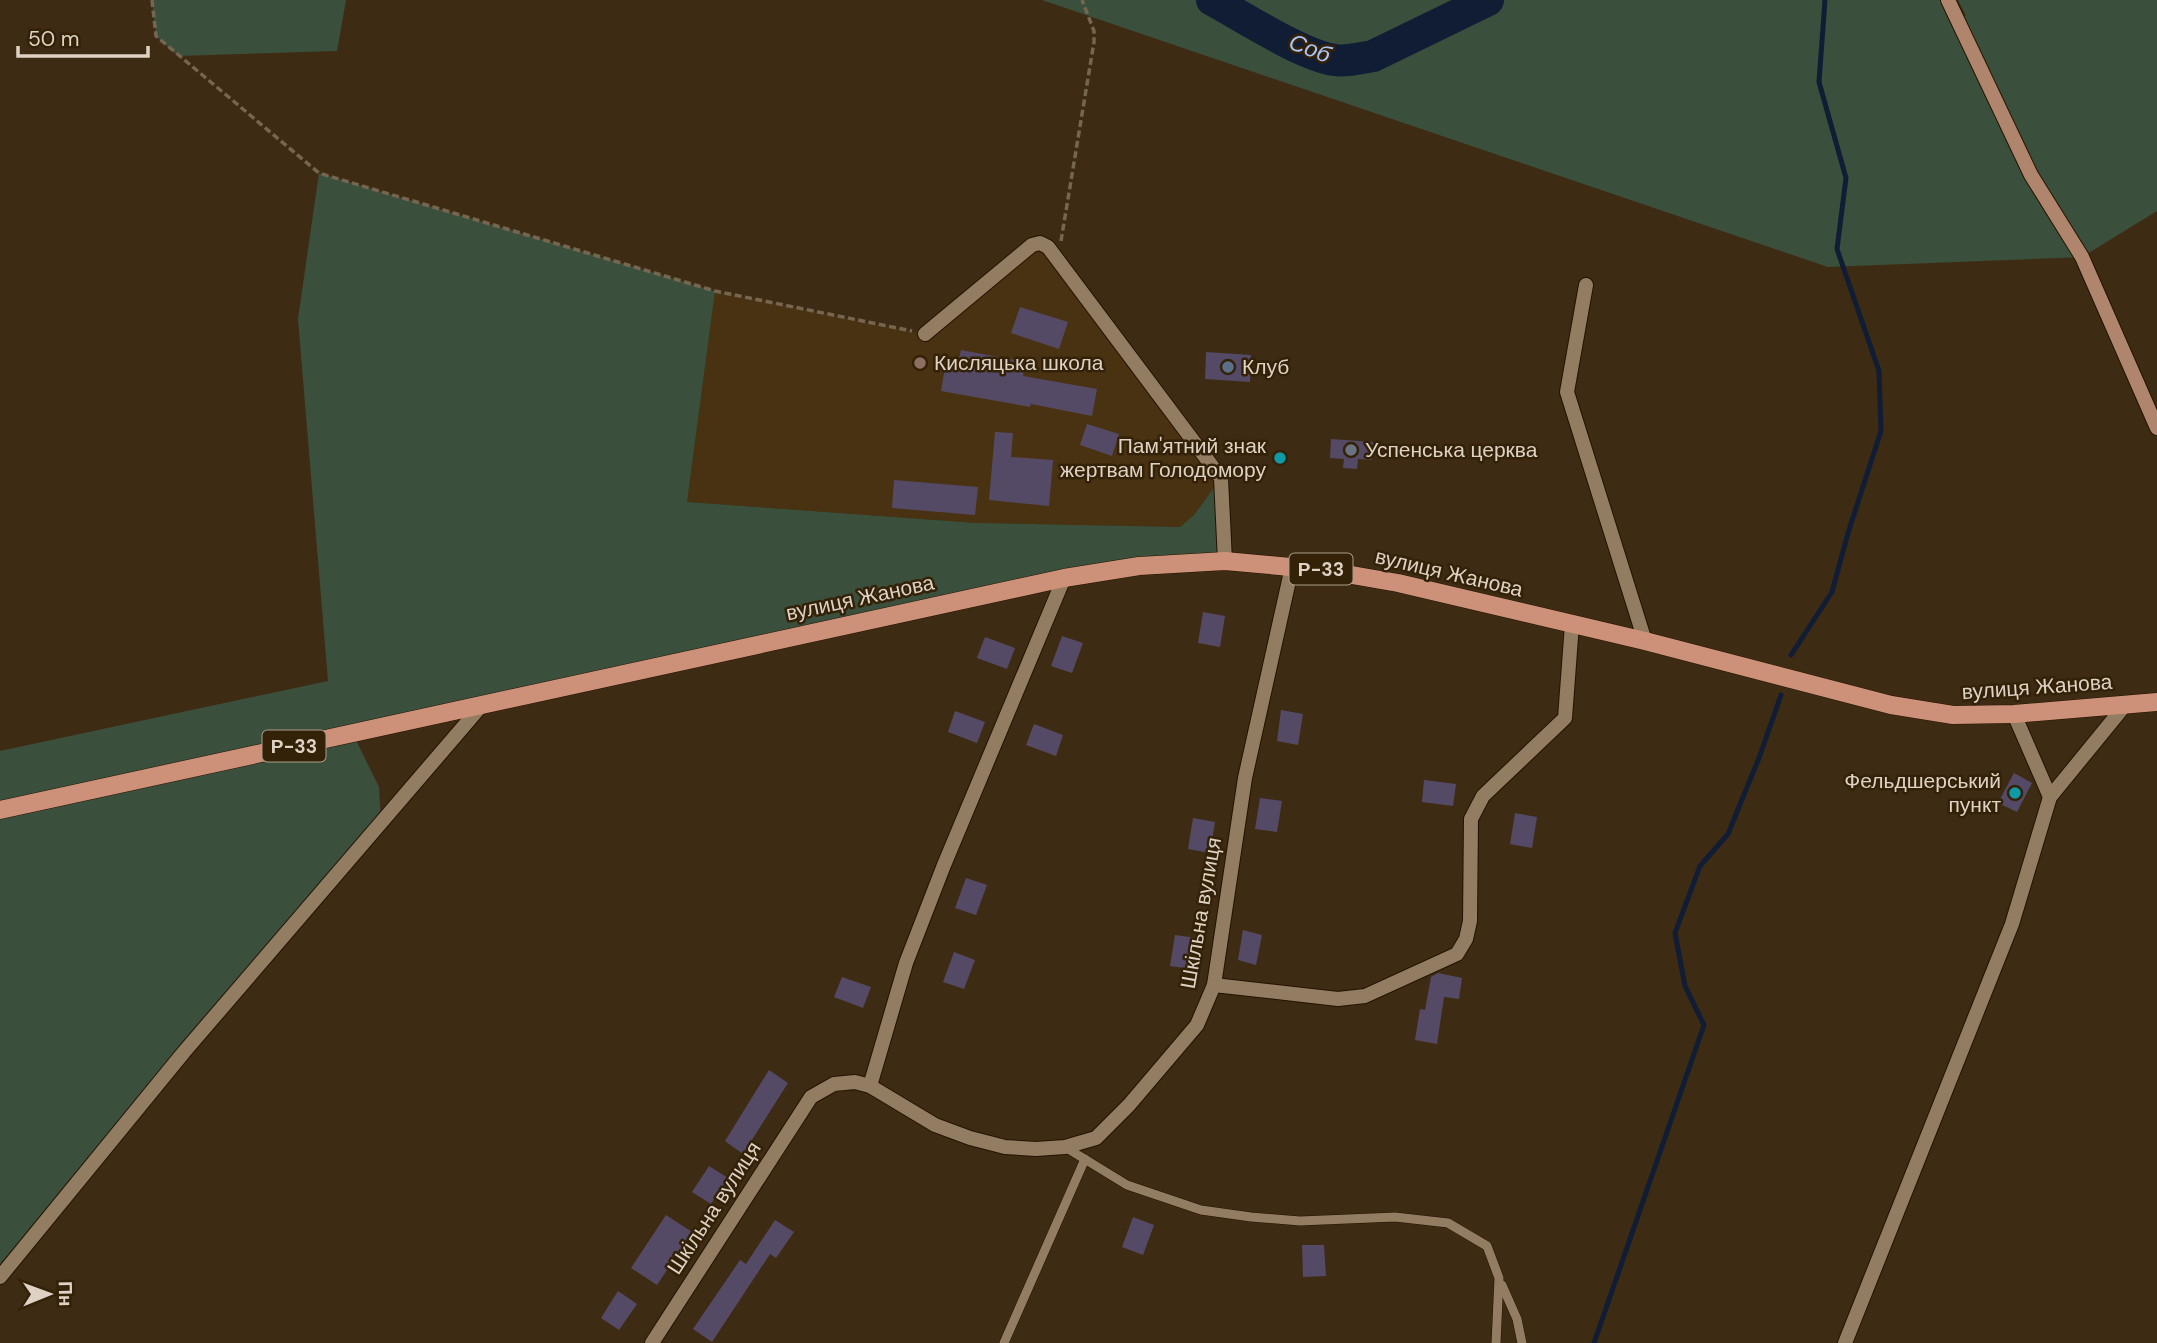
<svg xmlns="http://www.w3.org/2000/svg" width="2157" height="1343" font-family="'DM Sans',sans-serif">
<style>
.built{fill:#493212}
.green{fill:#3b503c}
.lines{fill:none;stroke-linecap:round;stroke-linejoin:round}
.stream{stroke:#101d35;stroke-width:5}
.river{stroke:#101d35;stroke-width:32}
.building{fill:#554a66}
.lane-casing{stroke:#241300;stroke-width:10}
.street-casing{stroke:#241300;stroke-width:16}
.secondary-casing{stroke:#241300;stroke-width:16}
.primary-casing{stroke:#241300;stroke-width:19}
.path{stroke:#766651;stroke-width:3.5;stroke-dasharray:7 3.5;stroke-linecap:butt}
.lane{stroke:#927c62;stroke-width:9}
.street{stroke:#927c62;stroke-width:14}
.secondary{stroke:#af866d;stroke-width:14}
.primary{stroke:#cc9178;stroke-width:18}
.education-dot{fill:#8d6e63;stroke:#332108;stroke-width:2.5}
.service-dot{fill:#5c6f8a;stroke:#332108;stroke-width:2.5}
.worship-dot{fill:#6b7280;stroke:#332108;stroke-width:2.5}
.culture-dot{fill:#0f9aa8;stroke:#332108;stroke-width:2.5}
.labels{text-anchor:middle;dominant-baseline:central;stroke-width:5;stroke-linejoin:round;paint-order:stroke}
.shield{fill:#332108;stroke:#ab9d8c;stroke-width:2}
.shield-label{font-size:19px;font-weight:bold;fill:#ded2c4}
.poi-label{font-size:21px;fill:#ded2c4;stroke:#332108;text-anchor:start}
.street-label{font-size:21px;fill:#ded2c4;stroke:#332108}
.water-label{font-size:23px;font-style:italic;fill:#a9c6fa;stroke:#332108}
</style>
<rect width="100%" height="100%" fill="#3e2b13"/>
<polygon class="built" points="1036,243 1221,478 1194,515 1180,527 976,523 687,502 715,291 925,334"/>
<g class="green">
<polygon points="152,0 346,0 337,51 178,56 156,36"/>
<polygon points="1042,0 1946,0 1954,14 1966,16 1958,0 2157,0 2157,211 2082,257 1828,267"/>
<polygon points="319,173 715,291 687,502 976,523 1180,527 1194,515 1221,478 1225,561 1139,566 353,734 379,787 381,823 0,1277 0,751 328,681 298,319"/>
</g>
<g class="lines">
<g class="stream">
<polyline points="1791,655 1832,592 1848,533 1881,431 1879,371 1837,249 1846,178 1819,82 1825,0"/>
<polyline points="1594,1343 1704,1025 1685,986 1675,933 1700,866 1728,834 1759,758 1781,695"/>
</g>
<path class="river" d="M1212 0C1242 16 1303 56 1335 60 1347 62 1360 58 1373 56L1488 0"/>
</g>
<g class="building">
<polygon points="1020,307 1068,322 1059,349 1011,333"/>
<polygon points="961,350 1026,362 1023,376 1097,389 1092,416 1031,404 1030,407 941,391 946,362 958,364"/>
<polygon points="1206,352 1251,355 1250,382 1205,379"/>
<polygon points="1087,424 1119,434 1112,456 1080,445"/>
<polygon points="995,432 1013,433 1011,457 1053,460 1049,506 989,500"/>
<polygon points="1331,439 1373,442 1372,460 1358,459 1357,469 1343,468 1344,459 1330,458"/>
<polygon points="894,480 978,487 975,515 892,508"/>
<polygon points="1203,612 1225,616 1220,647 1198,643"/>
<polygon points="1062,636 1083,643 1072,673 1051,666"/>
<polygon points="985,637 1015,648 1007,669 977,658"/>
<polygon points="1281,710 1303,714 1298,745 1277,741"/>
<polygon points="955,711 985,722 977,743 948,732"/>
<polygon points="1034,724 1063,735 1056,756 1026,745"/>
<polygon points="2014,773 2032,783 2017,812 1998,803"/>
<polygon points="1424,780 1456,784 1453,806 1422,802"/>
<polygon points="1260,798 1282,801 1277,832 1255,829"/>
<polygon points="1515,813 1537,817 1532,848 1510,844"/>
<polygon points="1193,818 1215,822 1210,853 1188,849"/>
<polygon points="966,878 987,885 976,915 955,908"/>
<polygon points="1243,930 1262,935 1256,965 1238,960"/>
<polygon points="1175,935 1197,938 1192,969 1170,966"/>
<polygon points="954,952 975,960 964,989 943,982"/>
<polygon points="1438,973 1462,978 1459,999 1444,997 1437,1044 1415,1040 1420,1009 1425,1010 1431,977"/>
<polygon points="842,977 871,987 863,1008 834,997"/>
<polygon points="769,1070 788,1083 743,1154 725,1141"/>
<polygon points="709,1166 728,1178 711,1204 692,1192"/>
<polygon points="666,1215 692,1232 657,1285 631,1268"/>
<polygon points="1133,1217 1154,1225 1143,1255 1122,1247"/>
<polygon points="775,1220 794,1232 776,1258 770,1254 712,1342 693,1329 740,1260 746,1264"/>
<polygon points="1302,1245 1324,1245 1326,1276 1303,1277"/>
<polygon points="618,1291 637,1304 619,1330 601,1318"/>
</g>
<g class="lines">
<defs>
<g id="lane">
<polyline points="1065,1147 1127,1185 1201,1210 1251,1217 1300,1221 1395,1217 1448,1223 1487,1246 1499,1278 1496,1343"/>
<polyline points="1502,1285 1517,1319 1522,1343"/>
<polyline points="1004,1343 1085,1159"/>
</g>
<g id="street">
<polyline points="1586,285 1567,392 1645,641"/>
<polyline points="925,334 1032,245 1040,243 1048,247 1221,478 1225,561"/>
<polyline points="2014,714 2050,797"/>
<polyline points="1214,985 1338,999 1365,996 1457,954 1466,939 1470,921 1471,819 1483,796 1565,718 1572,624"/>
<polyline points="870,1086 906,963 944,865 1064,578"/>
<polyline points="0,1277 184,1052 482,705"/>
<polyline points="652,1343 811,1097 834,1084 855,1082 870,1086 935,1125 970,1138 1005,1147 1036,1149 1065,1147 1096,1138 1129,1105 1197,1025 1214,985 1245,778 1292,567"/>
<polyline points="1845,1343 2012,924 2050,797 2126,704"/>
</g>
<polyline id="secondary" points="1948,0 2031,175 2082,257 2157,428"/>
<polyline id="primary" points="0,810 1064,578 1139,566 1225,561 1323,570 1398,583 1645,641 1891,705 1953,715 2014,714 2157,702"/>
</defs>
<use href="#lane" class="lane-casing"/>
<use href="#street" class="street-casing"/>
<use href="#secondary" class="secondary-casing"/>
<use href="#primary" class="primary-casing"/>
<g class="path">
<polyline points="152,0 156,36 319,173 715,291 912,331"/>
<polyline points="1061,241 1094,42 1094,31 1082,0"/>
</g>
<use href="#lane" class="lane"/>
<use href="#street" class="street"/>
<use href="#secondary" class="secondary"/>
<use href="#primary" class="primary"/>
</g>
<circle class="education-dot" cx="920" cy="363" r="7"/>
<circle class="service-dot" cx="1228" cy="367" r="7"/>
<circle class="worship-dot" cx="1351" cy="450" r="7"/>
<g class="culture-dot">
<circle cx="1280" cy="458" r="7"/>
<circle cx="2015" cy="793" r="7"/>
</g>
<g class="labels">
<g class="shield">
<rect x="1289.5" y="553.5" width="63" height="31" rx="5"/>
<rect x="262.5" y="730.5" width="63" height="31" rx="5"/>
</g>
<g class="shield-label">
<text x="1321" y="569">Р-33</text>
<text x="294" y="746">Р-33</text>
</g>
<g class="poi-label">
<text x="934" y="363">Кисляцька школа</text>
<text x="1242" y="367">Клуб</text>
<text x="1266" y="446" text-anchor="end">Пам'ятний знак<tspan x="1266" dy="24">жертвам Голодомору</tspan></text>
<text x="1365" y="450">Успенська церква</text>
<text x="2001" y="781" text-anchor="end">Фельдшерський<tspan x="2001" dy="24">пункт</tspan></text>
</g>
<g class="street-label">
<text transform="translate(1449 573) rotate(13)">вулиця Жанова</text>
<text transform="translate(860 598) rotate(-12)">вулиця Жанова</text>
<text transform="translate(2037 687) rotate(-4)">вулиця Жанова</text>
<text transform="translate(1201 913) rotate(-80)">Шкільна вулиця</text>
<text transform="translate(714 1208) rotate(-57)">Шкільна вулиця</text>
</g>
<g class="water-label">
<text transform="translate(1310 48) rotate(21)">Соб</text>
</g>
</g>
<g transform="translate(49 1294) rotate(89)" stroke="#332108" stroke-width="5" paint-order="stroke">
<path d="M0-5L12 26L0 18L-12 26Z" fill="#ded2c4"/>
<text y="-10" font-size="19" font-weight="bold" text-anchor="middle" fill="#ded2c4">Пн</text>
</g>
<path d="M18 46v10h130v-10" fill="none" stroke="#ded2c4" stroke-width="3.5"/>
<text x="28" y="46" font-size="21" fill="#ded2c4" stroke="#332108" stroke-width="5" paint-order="stroke">50 m</text>
</svg>
